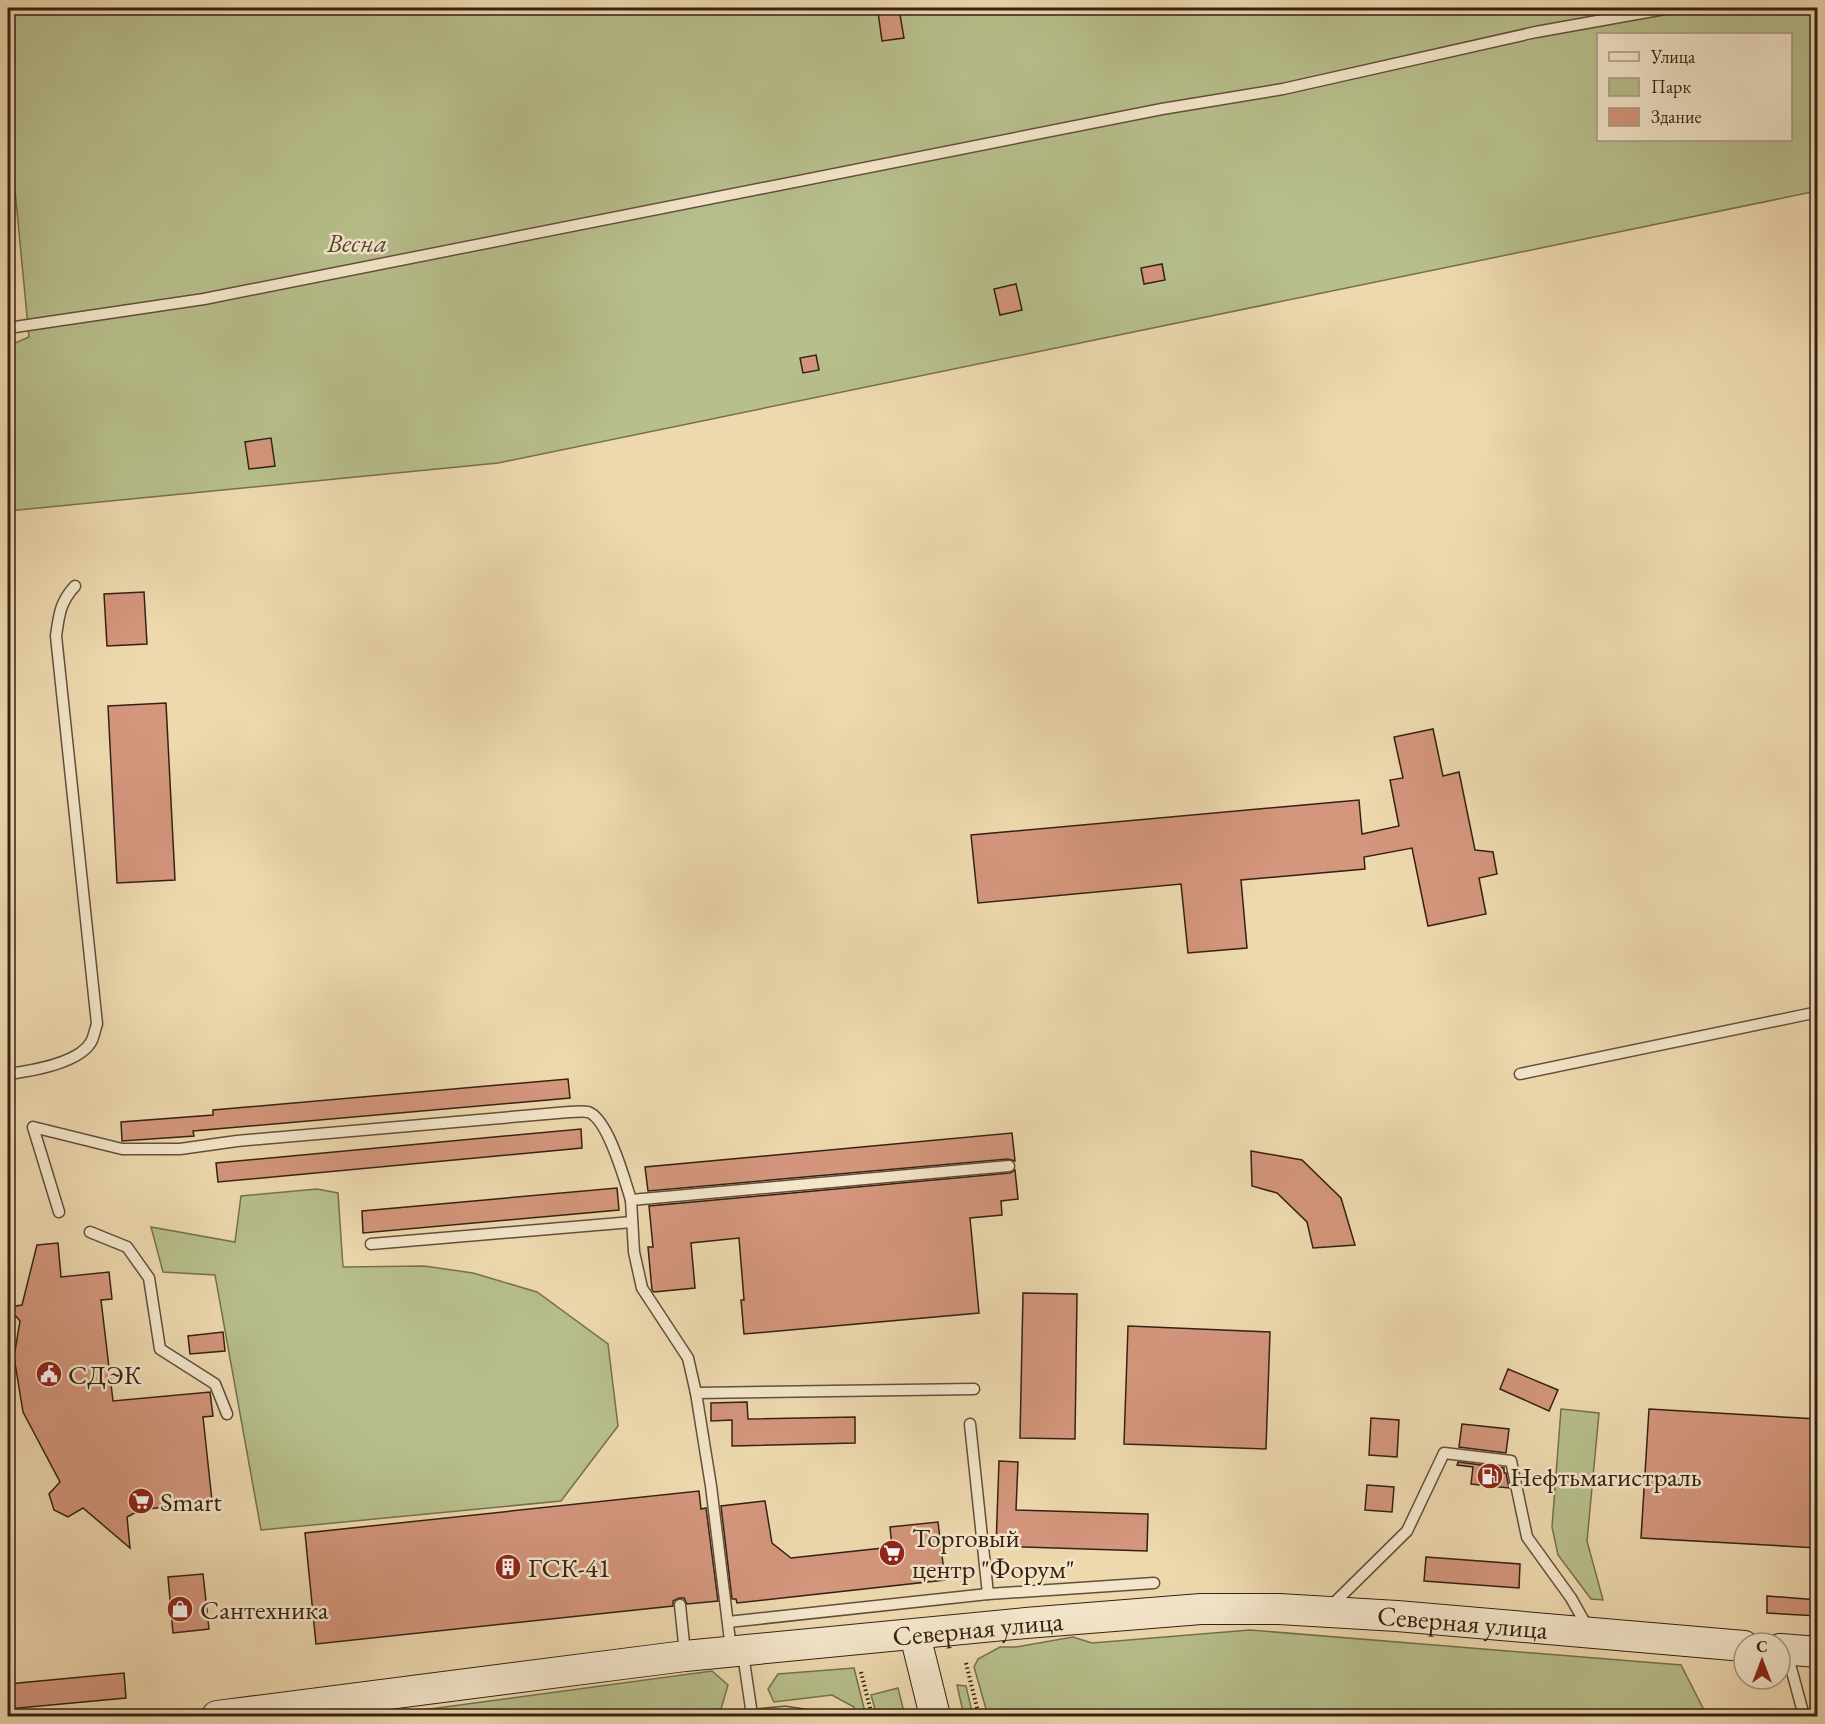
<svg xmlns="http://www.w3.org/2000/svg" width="1825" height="1724" font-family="'EB Garamond',serif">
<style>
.green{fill:#b7bf8c;stroke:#767050;stroke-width:1.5;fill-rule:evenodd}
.building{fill:#d4967d;stroke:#342114;stroke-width:1.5}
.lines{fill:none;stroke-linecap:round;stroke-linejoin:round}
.lane-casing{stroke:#624f3b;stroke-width:13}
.secondary-casing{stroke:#342114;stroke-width:32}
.path{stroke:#342114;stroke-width:4;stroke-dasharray:1.5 3;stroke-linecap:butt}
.lane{stroke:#f4e6cb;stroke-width:10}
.secondary{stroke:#f4e6cb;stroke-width:30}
.labels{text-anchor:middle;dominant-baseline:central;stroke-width:5;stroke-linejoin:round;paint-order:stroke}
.park-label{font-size:27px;font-style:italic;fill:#554832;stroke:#f4e6cb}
.poi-label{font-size:27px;fill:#342114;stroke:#f4e6cb;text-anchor:start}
.street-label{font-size:27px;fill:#342114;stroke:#f4e6cb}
</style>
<rect width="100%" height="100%" fill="#eed9af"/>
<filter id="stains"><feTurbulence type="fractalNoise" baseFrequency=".00333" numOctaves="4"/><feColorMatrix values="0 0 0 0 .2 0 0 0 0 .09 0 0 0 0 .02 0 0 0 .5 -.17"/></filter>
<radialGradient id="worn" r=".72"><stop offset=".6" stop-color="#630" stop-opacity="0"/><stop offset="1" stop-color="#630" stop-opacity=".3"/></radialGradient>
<g class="green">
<path d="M8 8H1817V191L498 463 8 511V346L29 337 8 117 9 68ZM1598 34H1790V140H1598Z"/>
<polygon points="317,1189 338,1193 343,1267 424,1266 473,1273 537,1292 608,1344 618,1426 561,1501 261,1530 215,1275 163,1272 151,1227 235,1242 241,1196"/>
<polygon points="1561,1409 1599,1413 1587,1541 1603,1600 1591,1599 1558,1555 1552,1527"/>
<polygon points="1250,1630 1681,1665 1707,1716 988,1716 974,1667 978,1659 1000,1647 1016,1647 1073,1637 1092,1643"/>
<polygon points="854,1668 866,1716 856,1716 854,1707 832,1695 774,1702 768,1689 778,1674"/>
<polygon points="712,1671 728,1685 721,1709 656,1716 411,1716 415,1711"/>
<polygon points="957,1685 966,1686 973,1716 964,1716"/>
<polygon points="898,1688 905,1716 877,1716 871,1695"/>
</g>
<g class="building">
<polygon points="899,9 904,38 882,41 878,12"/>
<polygon points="1162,264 1165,280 1144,284 1141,268"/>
<polygon points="1016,284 1022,310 1000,315 994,289"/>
<polygon points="816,355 819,370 803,373 800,358"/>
<polygon points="271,438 275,466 249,469 245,442"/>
<polygon points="144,592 147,644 107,646 104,594"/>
<polygon points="166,703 175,880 117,883 108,706"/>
<polygon points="1433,729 1443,776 1459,772 1475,850 1493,852 1497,874 1479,878 1486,914 1428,926 1412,848 1364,857 1365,869 1241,880 1247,948 1188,953 1181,884 978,903 971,835 1359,800 1362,834 1399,826 1390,780 1403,778 1394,737"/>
<polygon points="568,1079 570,1098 193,1131 194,1136 122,1141 121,1122 213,1115 213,1110"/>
<polygon points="581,1129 582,1148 218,1182 216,1163"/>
<polygon points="1012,1133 1015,1161 1008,1159 648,1191 645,1167"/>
<polygon points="1251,1151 1302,1160 1341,1198 1355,1245 1313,1248 1307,1222 1277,1193 1252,1186"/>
<polygon points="1015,1170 1018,1199 1001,1201 1002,1215 970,1218 979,1313 744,1334 741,1300 744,1300 739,1238 691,1243 695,1288 654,1292 652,1290 648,1247 653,1247 649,1206 1010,1173"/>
<polygon points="617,1188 619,1210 363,1233 362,1211"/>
<polygon points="58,1243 61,1277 109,1272 112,1299 101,1300 113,1401 210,1392 213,1416 203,1417 212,1501 140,1510 127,1517 130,1548 83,1508 68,1517 54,1510 49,1494 60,1482 23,1412 14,1357 20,1321 8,1307 22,1305 37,1245"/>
<polygon points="1023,1293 1077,1294 1075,1439 1020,1438"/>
<polygon points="1128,1326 1270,1332 1266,1449 1124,1444"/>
<polygon points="223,1332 225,1351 190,1354 188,1336"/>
<polygon points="1508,1369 1558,1390 1549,1411 1500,1389"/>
<polygon points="747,1402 748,1419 855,1417 855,1443 732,1446 732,1420 711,1421 711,1403"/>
<polygon points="1649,1409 1818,1419 1818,1548 1641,1538"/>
<polygon points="1371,1418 1399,1420 1397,1457 1369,1455"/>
<polygon points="1462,1424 1509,1429 1506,1453 1459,1447"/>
<polygon points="999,1461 1018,1462 1016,1510 1148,1514 1147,1551 996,1546"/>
<polygon points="1458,1462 1504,1468 1504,1473 1506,1473 1509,1488 1471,1484 1473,1467 1457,1465"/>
<polygon points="1367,1485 1394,1487 1392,1512 1365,1510"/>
<polygon points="699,1491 701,1509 706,1508 718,1601 687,1604 684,1598 679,1598 673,1601 673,1606 316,1644 305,1533"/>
<polygon points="765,1501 772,1543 791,1558 892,1547 890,1527 938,1522 945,1580 737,1603 736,1599 732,1599 721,1506"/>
<polygon points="1426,1557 1520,1564 1519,1588 1424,1581"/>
<polygon points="203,1574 209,1629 173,1633 168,1577"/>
<polygon points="1767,1596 1818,1600 1818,1616 1767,1613"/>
<polygon points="124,1673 126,1698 8,1709 8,1684"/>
</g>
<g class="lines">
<defs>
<g id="lane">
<polyline points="8,328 204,299 1162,109 1283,89 1536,32 1670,8"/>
<path d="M8 1074C31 1071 79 1063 91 1042 94 1037 95 1029 97 1024L56 636C59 615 60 602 75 586"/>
<polyline points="1520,1074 1818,1012"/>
<path d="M59 1212 33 1127 122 1149H180L237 1141 569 1112C575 1112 583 1111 588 1112 608 1118 625 1181 631 1200"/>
<polyline points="90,1232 127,1247 149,1278 160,1349 215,1384 227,1414"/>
<polyline points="371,1244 632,1222"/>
<polyline points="696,1393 688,1358 642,1288 634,1252 631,1200 1009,1166"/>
<polyline points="970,1424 988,1594"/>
<polyline points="680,1605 685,1653"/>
<polyline points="1331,1606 1407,1531 1444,1453 1511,1461 1527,1537 1571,1598 1589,1630"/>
<polyline points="728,1622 988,1594 1154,1583"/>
<polyline points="731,1649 711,1486 696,1393 974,1389"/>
<polyline points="1787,1653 1804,1716"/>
<polyline points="743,1654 752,1715 749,1716"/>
<polyline points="752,1715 785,1712 812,1716"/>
</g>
<g id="secondary">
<polyline points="915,1635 935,1716"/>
<polyline points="1780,1649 1818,1652"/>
<path id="s1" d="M217 1716 685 1656 1026 1623 1201 1609H1279L1397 1616 1744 1646"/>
</g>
</defs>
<use href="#lane" class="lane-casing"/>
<use href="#secondary" class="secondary-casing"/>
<g class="path">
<polyline points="966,1663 979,1716"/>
<polyline points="861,1672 872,1716"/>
</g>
<use href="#lane" class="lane"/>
<use href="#secondary" class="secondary"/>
</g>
<defs>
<symbol id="civic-disc" viewBox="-11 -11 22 22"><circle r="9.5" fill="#8f2418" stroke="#f4e6cb"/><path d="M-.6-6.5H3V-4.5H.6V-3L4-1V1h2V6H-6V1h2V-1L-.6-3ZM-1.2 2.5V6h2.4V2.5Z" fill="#fff"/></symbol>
<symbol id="fuel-disc" viewBox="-11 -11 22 22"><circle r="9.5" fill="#8f2418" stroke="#f4e6cb"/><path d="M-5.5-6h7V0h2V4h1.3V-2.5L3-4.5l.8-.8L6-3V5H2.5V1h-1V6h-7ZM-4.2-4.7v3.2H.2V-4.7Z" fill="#fff"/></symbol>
<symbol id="supermarket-disc" viewBox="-11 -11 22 22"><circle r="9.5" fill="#8f2418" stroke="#f4e6cb"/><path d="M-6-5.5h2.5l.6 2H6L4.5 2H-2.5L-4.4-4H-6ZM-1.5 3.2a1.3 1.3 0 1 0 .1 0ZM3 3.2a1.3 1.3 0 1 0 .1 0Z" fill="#fff"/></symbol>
<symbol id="building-disc" viewBox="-11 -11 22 22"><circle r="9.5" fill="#8f2418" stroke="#f4e6cb"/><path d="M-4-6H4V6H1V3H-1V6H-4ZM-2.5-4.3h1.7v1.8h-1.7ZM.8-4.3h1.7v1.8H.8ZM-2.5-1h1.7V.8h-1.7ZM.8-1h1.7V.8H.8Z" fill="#fff"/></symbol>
<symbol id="shop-disc" viewBox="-11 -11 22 22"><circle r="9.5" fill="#8f2418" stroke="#f4e6cb"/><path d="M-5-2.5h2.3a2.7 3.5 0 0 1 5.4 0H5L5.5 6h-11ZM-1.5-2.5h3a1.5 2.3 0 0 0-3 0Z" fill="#fff"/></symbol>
</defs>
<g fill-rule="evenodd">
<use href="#civic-disc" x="34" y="1359" width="30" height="30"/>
<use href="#fuel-disc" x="1475" y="1461" width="30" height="30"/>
<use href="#supermarket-disc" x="126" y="1486" width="30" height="30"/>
<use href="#supermarket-disc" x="877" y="1538" width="30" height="30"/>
<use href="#building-disc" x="493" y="1552" width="30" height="30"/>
<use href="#shop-disc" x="165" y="1594" width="30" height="30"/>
</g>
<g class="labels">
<g class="park-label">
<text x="357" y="242">Весна</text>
</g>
<g class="poi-label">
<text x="68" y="1374">СДЭК</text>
<text x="1510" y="1476">Нефтьмагистраль</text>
<text x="160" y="1501">Smart</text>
<text x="912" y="1537">Торговый<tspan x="912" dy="31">центр "Форум"</tspan></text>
<text x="528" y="1567">ГСК-41</text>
<text x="200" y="1609">Сантехника</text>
</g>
<g class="street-label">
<text stroke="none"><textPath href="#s1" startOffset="1252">Северная улица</textPath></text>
<text stroke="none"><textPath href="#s1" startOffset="766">Северная улица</textPath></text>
</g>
</g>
<rect width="1825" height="1724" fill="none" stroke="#eed9af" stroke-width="30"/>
<rect x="9" y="9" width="1807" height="1706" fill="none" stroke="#342114" stroke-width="3"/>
<rect x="15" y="15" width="1795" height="1694" fill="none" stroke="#342114" stroke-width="1.5"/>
<rect x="1597" y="33" width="195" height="108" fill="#f4e6cb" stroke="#a79782" stroke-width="1.5"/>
<rect x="1609" y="52" width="30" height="9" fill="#f4e6cb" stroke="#a79782" stroke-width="1.5"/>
<text x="1651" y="63" font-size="18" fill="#342114">Улица</text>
<rect x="1609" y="78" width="30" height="18" fill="#b7bf8c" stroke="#a79782" stroke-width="1.5"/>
<text x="1651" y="93" font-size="18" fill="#342114">Парк</text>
<rect x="1609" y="108" width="30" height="18" fill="#d4967d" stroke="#a79782" stroke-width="1.5"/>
<text x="1651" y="123" font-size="18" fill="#342114">Здание</text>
<g transform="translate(1762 1661)"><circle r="28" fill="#f4e6cb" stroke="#a79782" stroke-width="1.5"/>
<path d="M0-4.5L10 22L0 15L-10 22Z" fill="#8f2418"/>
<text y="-9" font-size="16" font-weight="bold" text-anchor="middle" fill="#342114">С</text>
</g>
<rect width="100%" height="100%" filter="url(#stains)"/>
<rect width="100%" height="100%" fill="url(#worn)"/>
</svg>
